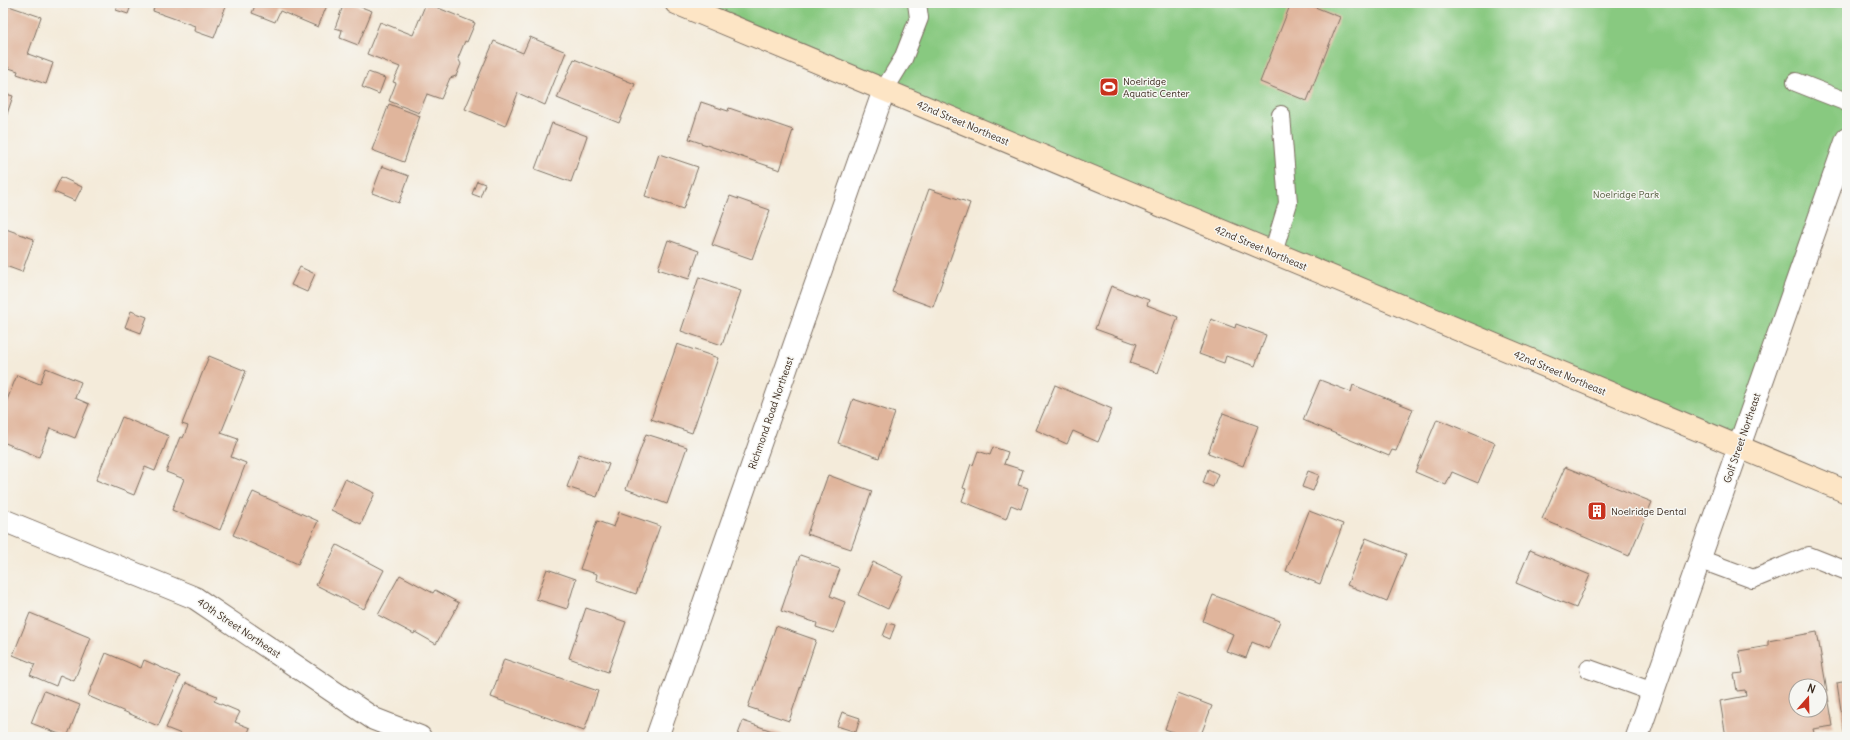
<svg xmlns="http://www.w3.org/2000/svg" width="1850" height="740" font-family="Delius,sans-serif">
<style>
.green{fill:#88c980;stroke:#627a4f}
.building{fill:#e0b59c;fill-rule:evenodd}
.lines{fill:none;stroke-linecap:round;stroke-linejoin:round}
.lane-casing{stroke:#7c6e60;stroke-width:20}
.street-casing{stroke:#7c6e60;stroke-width:24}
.secondary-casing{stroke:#7c6e60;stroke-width:24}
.lane{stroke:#fff;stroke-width:18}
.street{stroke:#fff;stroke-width:22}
.secondary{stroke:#fde5c5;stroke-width:22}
.labels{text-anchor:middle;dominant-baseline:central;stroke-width:3;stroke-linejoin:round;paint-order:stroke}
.poi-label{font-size:10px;fill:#3b2a1e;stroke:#f6f6f2;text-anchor:start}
.street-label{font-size:10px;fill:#3b2a1e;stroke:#f6f6f2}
.park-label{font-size:10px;fill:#525a3b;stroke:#f6f6f2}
</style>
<rect width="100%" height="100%" fill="#f6f6f2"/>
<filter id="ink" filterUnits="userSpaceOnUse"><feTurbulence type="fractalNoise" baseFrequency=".025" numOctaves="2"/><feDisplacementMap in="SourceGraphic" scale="8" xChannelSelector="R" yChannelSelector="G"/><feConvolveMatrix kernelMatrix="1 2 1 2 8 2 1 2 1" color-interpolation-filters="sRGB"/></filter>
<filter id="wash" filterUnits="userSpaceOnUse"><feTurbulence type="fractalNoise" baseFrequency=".012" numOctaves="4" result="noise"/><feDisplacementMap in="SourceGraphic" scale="16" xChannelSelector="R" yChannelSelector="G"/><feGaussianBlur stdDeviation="0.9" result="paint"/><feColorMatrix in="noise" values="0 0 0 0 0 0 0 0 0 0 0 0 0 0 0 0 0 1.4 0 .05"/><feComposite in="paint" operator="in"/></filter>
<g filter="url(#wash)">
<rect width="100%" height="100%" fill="#f4ebda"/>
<polygon class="green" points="676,3 1847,3 1847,139 1738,448"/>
<g id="blocks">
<g class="building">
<polygon points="119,3 132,3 128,14 116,10"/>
<polygon points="155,3 227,3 214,38 194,31 195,26 153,11"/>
<polygon points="256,3 328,3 318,27 280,11 275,22 252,13"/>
<polygon points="344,3 350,3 372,11 358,45 340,38 342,30 335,28"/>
<polygon points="426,3 475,23 467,42 465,41 458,58 461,64 456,76 450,78 441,99 427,94 419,113 389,101 396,83 393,82 400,67 367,54 380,22 413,35"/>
<polygon points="1291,3 1305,3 1340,17 1307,101 1260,82"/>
<polygon points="3,4 41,17 28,54 53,63 46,84 17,74 18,71 3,66"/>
<polygon points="530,37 566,52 545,105 518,93 505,126 465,109 494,41 523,53"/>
<polygon points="574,59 635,84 619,123 557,98"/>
<polygon points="368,72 385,78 379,94 362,87"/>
<polygon points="3,93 13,96 3,126"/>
<polygon points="701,102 728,111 729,108 793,130 780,170 689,139"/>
<polygon points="389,104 420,116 404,162 372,150"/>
<polygon points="552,123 587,136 571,182 535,169"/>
<polygon points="659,154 698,167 683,209 645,196"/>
<polygon points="382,166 409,176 399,203 372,193"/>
<polygon points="61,177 82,187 75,201 54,192"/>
<polygon points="477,181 485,184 480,197 472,194"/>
<polygon points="929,189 970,203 933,307 892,292"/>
<polygon points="730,196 770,210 752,259 712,245"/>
<polygon points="3,228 34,239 22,272 3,265"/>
<polygon points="668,240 699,251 689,279 658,269"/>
<polygon points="300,267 315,274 307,292 291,285"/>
<polygon points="699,277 741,291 722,345 681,331"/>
<polygon points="1111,286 1149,300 1147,305 1178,317 1158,373 1130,363 1137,344 1095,329"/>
<polygon points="131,311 147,317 141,333 125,327"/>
<polygon points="1211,319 1235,328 1236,324 1266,335 1255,366 1226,356 1224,363 1199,354"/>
<polygon points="677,344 718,358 692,433 651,419"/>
<polygon points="209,356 246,371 221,433 238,439 231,457 246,463 220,530 172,510 184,479 166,472 180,437 183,438 188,426 182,424"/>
<polygon points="46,368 81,382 75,398 89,404 75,438 50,428 39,457 3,442 3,410 17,375 40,384"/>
<polygon points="1320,380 1351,392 1353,385 1413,409 1396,451 1392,450 1389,456 1303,420"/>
<polygon points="1055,385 1112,409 1098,442 1073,431 1067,444 1036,430"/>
<polygon points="853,399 895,413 879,458 838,443"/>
<polygon points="1223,413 1258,426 1243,466 1208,453"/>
<polygon points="122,417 169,436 155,471 145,467 134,495 96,480"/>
<polygon points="1437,419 1495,443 1478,483 1452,472 1446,485 1415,472"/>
<polygon points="646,434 687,447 667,504 626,489"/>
<polygon points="993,447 1008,452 1004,464 1023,470 1018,485 1028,488 1021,509 1011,505 1006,519 962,501 966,489 963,488 971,464 973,465 978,451 990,455"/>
<polygon points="579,454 609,464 597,497 567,487"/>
<polygon points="1565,467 1652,502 1629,556 1542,519"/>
<polygon points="1208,469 1218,474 1213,487 1203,483"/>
<polygon points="1308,471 1319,475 1313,491 1302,487"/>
<polygon points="828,475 872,491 851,549 807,534"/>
<polygon points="345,479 375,493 361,524 331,510"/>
<polygon points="253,492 318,521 298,564 233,535"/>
<polygon points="1309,511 1343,524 1320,584 1286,571"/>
<polygon points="619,512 660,526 636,594 596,580 597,574 580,569 597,521 614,527"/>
<polygon points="1366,538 1406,554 1387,601 1347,585"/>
<polygon points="337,545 384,570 364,609 316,585"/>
<polygon points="1530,550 1590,575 1576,608 1516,583"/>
<polygon points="800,555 840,569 830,596 845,602 834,633 816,627 817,623 781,611"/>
<polygon points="873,562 903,576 888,609 858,595"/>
<polygon points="547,569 576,579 567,609 536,599"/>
<polygon points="400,575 433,593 435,590 459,603 436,644 415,632 414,634 378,615"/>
<polygon points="1213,595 1280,621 1269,649 1252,642 1246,658 1226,651 1233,634 1203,621"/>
<polygon points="586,608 626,622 608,672 569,658"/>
<polygon points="30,613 91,638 74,681 60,675 56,686 30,675 35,664 13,655"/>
<polygon points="888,623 895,625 890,639 883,636"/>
<polygon points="776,626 816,640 789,721 748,707"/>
<path d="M1817 632 1833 726 1813 729 1815 737H1726L1720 701 1746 696 1745 690 1737 691 1734 674 1743 673 1739 651 1768 646V641ZM1796 686H1820V710H1796Z"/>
<polygon points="106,653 141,668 144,660 180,676 158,726 88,696"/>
<polygon points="504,659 598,691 584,731 491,697"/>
<polygon points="1847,681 1847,737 1845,737 1837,683"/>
<polygon points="186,683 217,696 214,701 240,712 235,722 250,728 246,737 189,737 166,728"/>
<polygon points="44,691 80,705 67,737 31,723"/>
<polygon points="1178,693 1212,706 1200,737 1188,737 1165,729"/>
<polygon points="842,712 860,718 856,732 837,726"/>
<polygon points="743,721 784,735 783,737 737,737"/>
</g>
</g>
</g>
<g filter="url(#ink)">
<use href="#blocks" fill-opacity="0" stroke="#7c6e60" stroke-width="1"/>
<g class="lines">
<defs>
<g id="lane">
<polyline points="1796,82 1847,102"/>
<polyline points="884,90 903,59 919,18 917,3"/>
<polyline points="1273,253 1288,203 1281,115"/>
<polyline points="1699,559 1753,579 1809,556 1847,571"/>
<polyline points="1589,669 1653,692"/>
</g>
<g id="street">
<polyline points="3,520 195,598 374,719 420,737"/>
<polyline points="657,737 884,90"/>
<polyline points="1637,737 1847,139"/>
</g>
<polyline id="secondary" points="676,3 1847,492"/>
</defs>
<use href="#lane" class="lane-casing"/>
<use href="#street" class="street-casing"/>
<use href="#secondary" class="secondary-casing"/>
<use href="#lane" class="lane"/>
<use href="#street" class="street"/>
<use href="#secondary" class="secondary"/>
</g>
</g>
<defs>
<symbol id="stadium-square" viewBox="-11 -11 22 22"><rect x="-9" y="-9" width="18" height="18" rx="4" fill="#c8321e" stroke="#f6f6f2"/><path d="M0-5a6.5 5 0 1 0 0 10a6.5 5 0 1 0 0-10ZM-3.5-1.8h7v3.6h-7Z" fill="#fff"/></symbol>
<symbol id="building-square" viewBox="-11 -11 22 22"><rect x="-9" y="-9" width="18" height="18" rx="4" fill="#c8321e" stroke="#f6f6f2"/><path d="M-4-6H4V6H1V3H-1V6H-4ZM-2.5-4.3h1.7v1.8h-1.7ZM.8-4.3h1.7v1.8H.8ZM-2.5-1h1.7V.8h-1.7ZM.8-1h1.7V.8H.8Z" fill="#fff"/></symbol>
</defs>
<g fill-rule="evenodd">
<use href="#stadium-square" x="1098" y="76" width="22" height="22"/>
<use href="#building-square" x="1586" y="500" width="22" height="22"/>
</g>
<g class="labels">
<g class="poi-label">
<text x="1123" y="81">Noelridge<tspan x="1123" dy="12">Aquatic Center</tspan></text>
<text x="1611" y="511">Noelridge Dental</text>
</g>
<g class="street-label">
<text transform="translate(963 123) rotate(23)">42nd Street Northeast</text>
<text transform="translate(1261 248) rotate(23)">42nd Street Northeast</text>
<text transform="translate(1560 373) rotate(23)">42nd Street Northeast</text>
<text transform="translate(771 413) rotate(-71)">Richmond Road Northeast</text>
<text transform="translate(1742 438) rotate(-71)">Golf Street Northeast</text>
<text transform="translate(239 628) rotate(34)">40th Street Northeast</text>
</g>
<g class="park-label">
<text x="1626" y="194">Noelridge Park</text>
</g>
</g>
<rect width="1850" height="740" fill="none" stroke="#f6f6f2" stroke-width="16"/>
<g transform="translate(1808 698) rotate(20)"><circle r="19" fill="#f6f6f2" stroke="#aba49d"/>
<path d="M0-3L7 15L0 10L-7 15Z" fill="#c8321e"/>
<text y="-6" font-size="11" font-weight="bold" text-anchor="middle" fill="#3b2a1e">N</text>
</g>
</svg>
